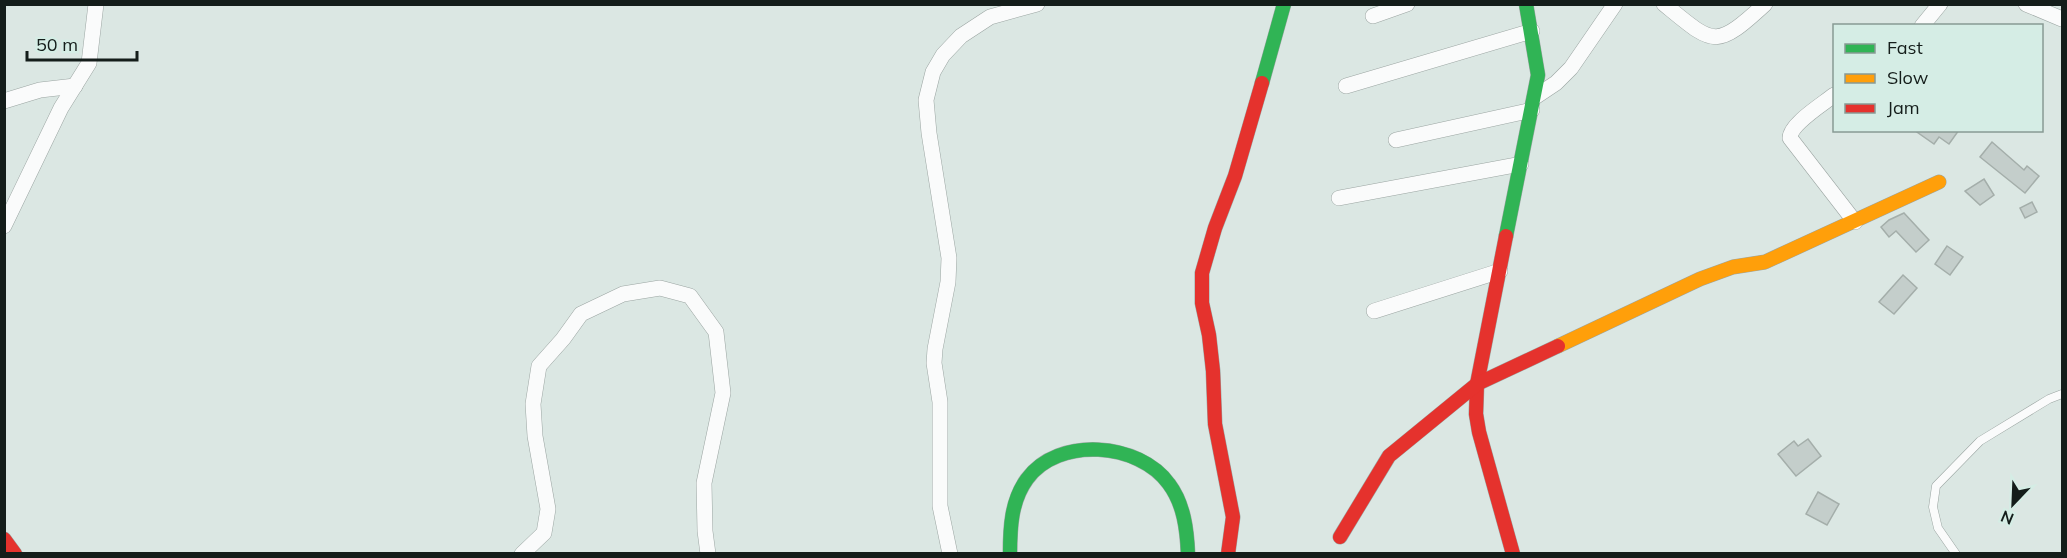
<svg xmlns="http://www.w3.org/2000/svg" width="2067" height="558" font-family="Mulish,sans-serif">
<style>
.building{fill:#c4cecb;stroke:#a4aeaa;stroke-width:1.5}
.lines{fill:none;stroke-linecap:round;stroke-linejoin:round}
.lane-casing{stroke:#9ba5a2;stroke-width:9}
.street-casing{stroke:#9ba5a2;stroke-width:16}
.fast-casing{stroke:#9ba5a2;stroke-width:15}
.slow-casing{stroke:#9ba5a2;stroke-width:15}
.jam-casing{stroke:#9ba5a2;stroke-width:15}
.lane{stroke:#fafbfb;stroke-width:8}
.street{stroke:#fafbfb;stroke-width:15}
.fast{stroke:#30b455;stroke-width:14}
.slow{stroke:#ff9f0a;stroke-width:14}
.jam{stroke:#e5322d;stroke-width:14}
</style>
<rect width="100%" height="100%" fill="#dbe7e3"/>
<g class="building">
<polygon points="1914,130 1959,130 1949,144 1939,137 1934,144"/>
<polygon points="1992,142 2024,170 2027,166 2039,176 2025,193 1980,157"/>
<polygon points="1984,179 1994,195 1980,205 1965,191"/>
<polygon points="2032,202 2037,212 2025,218 2020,208"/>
<polygon points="1904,213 1929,240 1916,252 1896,231 1889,237 1881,227 1889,220"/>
<polygon points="1947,246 1963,257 1950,275 1935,264"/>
<polygon points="1903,275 1917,288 1894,314 1879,302"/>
<polygon points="1808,439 1821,456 1796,476 1778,454 1794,441 1798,446"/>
<polygon points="1818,492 1839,504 1827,525 1806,514"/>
</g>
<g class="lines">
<defs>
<polyline id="lane" points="1956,554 1938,528 1933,507 1936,486 1980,441 2049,399 2062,394"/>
<g id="street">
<path d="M1664 4C1714 45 1715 50 1765 4"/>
<polyline points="2026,4 2062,19"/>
<polyline points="1373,16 1407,4"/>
<polyline points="1922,26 1940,4"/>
<polyline points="1346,86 1532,31"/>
<path d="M1834 95C1823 104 1790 124 1790 138L1855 222"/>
<polyline points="1535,97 1556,83 1571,68 1615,4"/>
<polyline points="4,101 40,90 75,86"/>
<polyline points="1396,140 1532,110"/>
<polyline points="1339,198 1521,164"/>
<polyline points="4,226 61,108 89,63 96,4"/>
<polyline points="1374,311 1500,271"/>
<polyline points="522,554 544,533 548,509 535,436 533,404 539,366 563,339 581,314 623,294 660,288 690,296 716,332 723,393 704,483 705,531 708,554"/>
<polyline points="950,554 940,506 940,402 934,363 935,349 948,282 949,258 929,133 926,100 933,72 943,55 961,36 990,17 1037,4"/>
</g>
<g id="fast">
<polyline points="1262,83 1284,4"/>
<polyline points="1506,236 1538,75 1526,4"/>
<path d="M1010 554C1010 528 1011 501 1027 479 1058 436 1139 442 1169 484 1184 504 1187 530 1188 554"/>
</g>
<polyline id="slow" points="1558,346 1700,279 1733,267 1765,262 1939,182"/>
<g id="jam">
<polyline points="1506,236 1477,384 1476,414 1479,432 1513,554"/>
<polyline points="1340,537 1389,456 1477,384 1558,346"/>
<polyline points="4,539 15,554"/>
<polyline points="1228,554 1233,517 1215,424 1213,371 1209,335 1202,303 1202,273 1215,228 1235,176 1262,83"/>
</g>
</defs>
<use href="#lane" class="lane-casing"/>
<use href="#street" class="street-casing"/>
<use href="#fast" class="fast-casing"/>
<use href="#slow" class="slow-casing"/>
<use href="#jam" class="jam-casing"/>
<use href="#lane" class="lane"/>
<use href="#street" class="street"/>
<use href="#fast" class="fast"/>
<use href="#slow" class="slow"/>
<use href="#jam" class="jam"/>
</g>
<rect width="2067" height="558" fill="none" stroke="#141d1a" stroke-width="12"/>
<rect x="1833" y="24" width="210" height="108" fill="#d5ede5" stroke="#889a94" stroke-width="1.5"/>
<rect x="1845" y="44" width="30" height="9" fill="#30b455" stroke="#889a94" stroke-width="1.5"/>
<text x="1887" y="54" font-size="18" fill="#141d1a">Fast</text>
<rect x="1845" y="74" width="30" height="9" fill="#ff9f0a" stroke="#889a94" stroke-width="1.5"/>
<text x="1887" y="84" font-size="18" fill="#141d1a">Slow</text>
<rect x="1845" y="104" width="30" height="9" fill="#e5322d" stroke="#889a94" stroke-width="1.5"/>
<text x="1887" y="114" font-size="18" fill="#141d1a">Jam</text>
<g transform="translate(2013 504) rotate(203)" stroke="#d5ede5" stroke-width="4.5" paint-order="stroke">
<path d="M0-4.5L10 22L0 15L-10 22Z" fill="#141d1a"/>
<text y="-9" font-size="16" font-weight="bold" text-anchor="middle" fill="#141d1a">N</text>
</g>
<path d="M27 51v9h110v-9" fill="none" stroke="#141d1a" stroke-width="3"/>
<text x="36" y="51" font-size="18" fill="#141d1a" stroke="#d5ede5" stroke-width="4.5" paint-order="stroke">50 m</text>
</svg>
